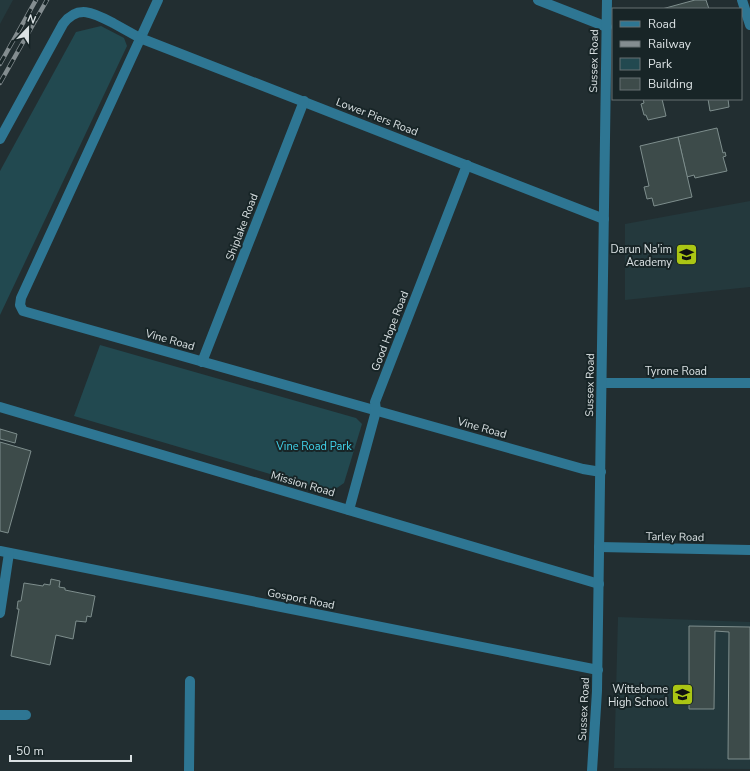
<svg xmlns="http://www.w3.org/2000/svg" width="750" height="771" font-family="'Nunito Sans',sans-serif">
<style>
.built{fill:#24393d}
.green{fill:#224950}
.building{fill:#3d4b4a;stroke:#7e8e8d}
.lines{fill:none;stroke-linecap:round;stroke-linejoin:round}
.minor{stroke:#2e7693;stroke-width:10}
.rail-casing{stroke:#848d90;stroke-width:4.5}
.rail{stroke:#182527;stroke-width:3;stroke-dasharray:9;stroke-linecap:butt}
.labels{text-anchor:middle;dominant-baseline:central;stroke-width:4;stroke-linejoin:round;paint-order:stroke}
.street-label{font-size:11px;fill:#dae1e3;stroke:#182527}
.poi-label{font-size:11px;fill:#dae1e3;stroke:#182527;text-anchor:end}
.park-label{font-size:11px;fill:#41d5ed;stroke:#182527}
</style>
<rect width="100%" height="100%" fill="#222e31"/>
<g class="built">
<polygon points="0,0 13,0 0,24"/>
<polygon points="750,201 750,287 625,300 625,224"/>
<polygon points="618,617 750,622 750,769 614,768"/>
</g>
<g class="green">
<polygon points="101,26 124,38 127,46 0,315 0,171 76,32"/>
<polygon points="100,345 356,418 362,424 344,483 331,492 74,416"/>
</g>
<g class="building">
<polygon points="695,0 706,0 709,9 662,9"/>
<polygon points="643,99 662,99 666,116 648,120 646,115 644,115 641,104 644,103"/>
<polygon points="708,99 728,99 729,107 710,111"/>
<polygon points="717,128 723,153 725,152 726,156 723,157 727,171 695,178 694,175 687,177 678,137"/>
<polygon points="678,137 692,197 654,206 652,198 647,199 644,187 649,186 640,146"/>
<polygon points="0,429 17,434 15,443 0,439"/>
<polygon points="0,442 31,451 8,533 0,531"/>
<polygon points="51,579 60,581 59,587 65,588 65,590 95,596 91,617 87,616 86,622 76,621 73,639 56,635 50,665 11,656 19,609 17,609 18,601 21,601 24,583 43,586 44,584 50,585"/>
<polygon points="689,626 750,627 750,759 728,759 729,632 715,631 714,709 689,709"/>
</g>
<g class="lines">
<g class="minor">
<polyline points="158,0 21,298 20,305 23,311 583,469 601,472"/>
<polyline points="538,0 607,27"/>
<polyline points="742,0 750,25"/>
<path d="M0 139 63 24C78 4 94 13 113 23 122 28 131 33 140 38L604 219"/>
<polyline points="202,362 304,101"/>
<polyline points="602,383 750,383"/>
<polyline points="0,407 599,584"/>
<polyline points="349,510 376,411 375,402 467,165"/>
<polyline points="599,547 750,550"/>
<polyline points="0,551 598,670"/>
<polyline points="0,613 9,553"/>
<polyline points="0,715 26,715"/>
<polyline points="189,771 190,681"/>
<polyline points="592,771 597,691 607,0"/>
</g>
<defs>
<g id="rail">
<polyline points="0,64 36,0"/>
<polyline points="0,83 47,0"/>
</g>
</defs>
<use href="#rail" class="rail-casing"/>
<use href="#rail" class="rail"/>
</g>
<defs>
<symbol id="school-square" viewBox="-11 -11 22 22"><rect x="-9" y="-9" width="18" height="18" rx="4" fill="#abc614" stroke="#182527"/><path d="M0-5L7-2L0 1L-7-2ZM-4 1L0 2.5L4 1V4Q0 6-4 4Z" fill="#111"/></symbol>
</defs>
<g fill-rule="evenodd">
<use href="#school-square" x="674" y="242" width="25" height="25"/>
<use href="#school-square" x="670" y="682" width="25" height="25"/>
</g>
<g class="labels">
<g class="street-label">
<text transform="translate(594 61) rotate(-89)">Sussex Road</text>
<text transform="translate(377 117) rotate(21)">Lower Piers Road</text>
<text transform="translate(242 227) rotate(-69)">Shiplake Road</text>
<text transform="translate(390 331) rotate(-69)">Good Hope Road</text>
<text transform="translate(170 340) rotate(16)">Vine Road</text>
<text x="676" y="371">Tyrone Road</text>
<text transform="translate(590 385) rotate(-89)">Sussex Road</text>
<text transform="translate(482 428) rotate(16)">Vine Road</text>
<text transform="translate(303 484) rotate(16)">Mission Road</text>
<text transform="translate(675 537) rotate(1)">Tarley Road</text>
<text transform="translate(301 599) rotate(11)">Gosport Road</text>
<text transform="translate(584 709) rotate(-87)">Sussex Road</text>
</g>
<g class="poi-label">
<text x="672" y="249">Darun Na'im<tspan x="672" dy="13">Academy</tspan></text>
<text x="668" y="689">Wittebome<tspan x="668" dy="13">High School</tspan></text>
</g>
<g class="park-label">
<text x="314" y="446">Vine Road Park</text>
</g>
</g>
<rect x="612" y="8" width="130" height="92" fill="#182527" stroke="#667072"/>
<rect x="620" y="21" width="20" height="6" fill="#2e7693" stroke="#667072"/>
<text x="648" y="28" font-size="12" fill="#dae1e3">Road</text>
<rect x="620" y="41" width="20" height="6" fill="#848d90" stroke="#667072"/>
<text x="648" y="48" font-size="12" fill="#dae1e3">Railway</text>
<rect x="620" y="58" width="20" height="12" fill="#224950" stroke="#667072"/>
<text x="648" y="68" font-size="12" fill="#dae1e3">Park</text>
<rect x="620" y="78" width="20" height="12" fill="#3d4b4a" stroke="#667072"/>
<text x="648" y="88" font-size="12" fill="#dae1e3">Building</text>
<g transform="translate(28 28) rotate(22)" stroke="#182527" stroke-width="3" paint-order="stroke">
<path d="M0-3L7 15L0 10L-7 15Z" fill="#dae1e3"/>
<text y="-6" font-size="11" font-weight="bold" text-anchor="middle" fill="#dae1e3">N</text>
</g>
<path d="M10 755v6h121v-6" fill="none" stroke="#dae1e3" stroke-width="2"/>
<text x="16" y="755" font-size="12" fill="#dae1e3" stroke="#182527" stroke-width="3" paint-order="stroke">50 m</text>
</svg>
